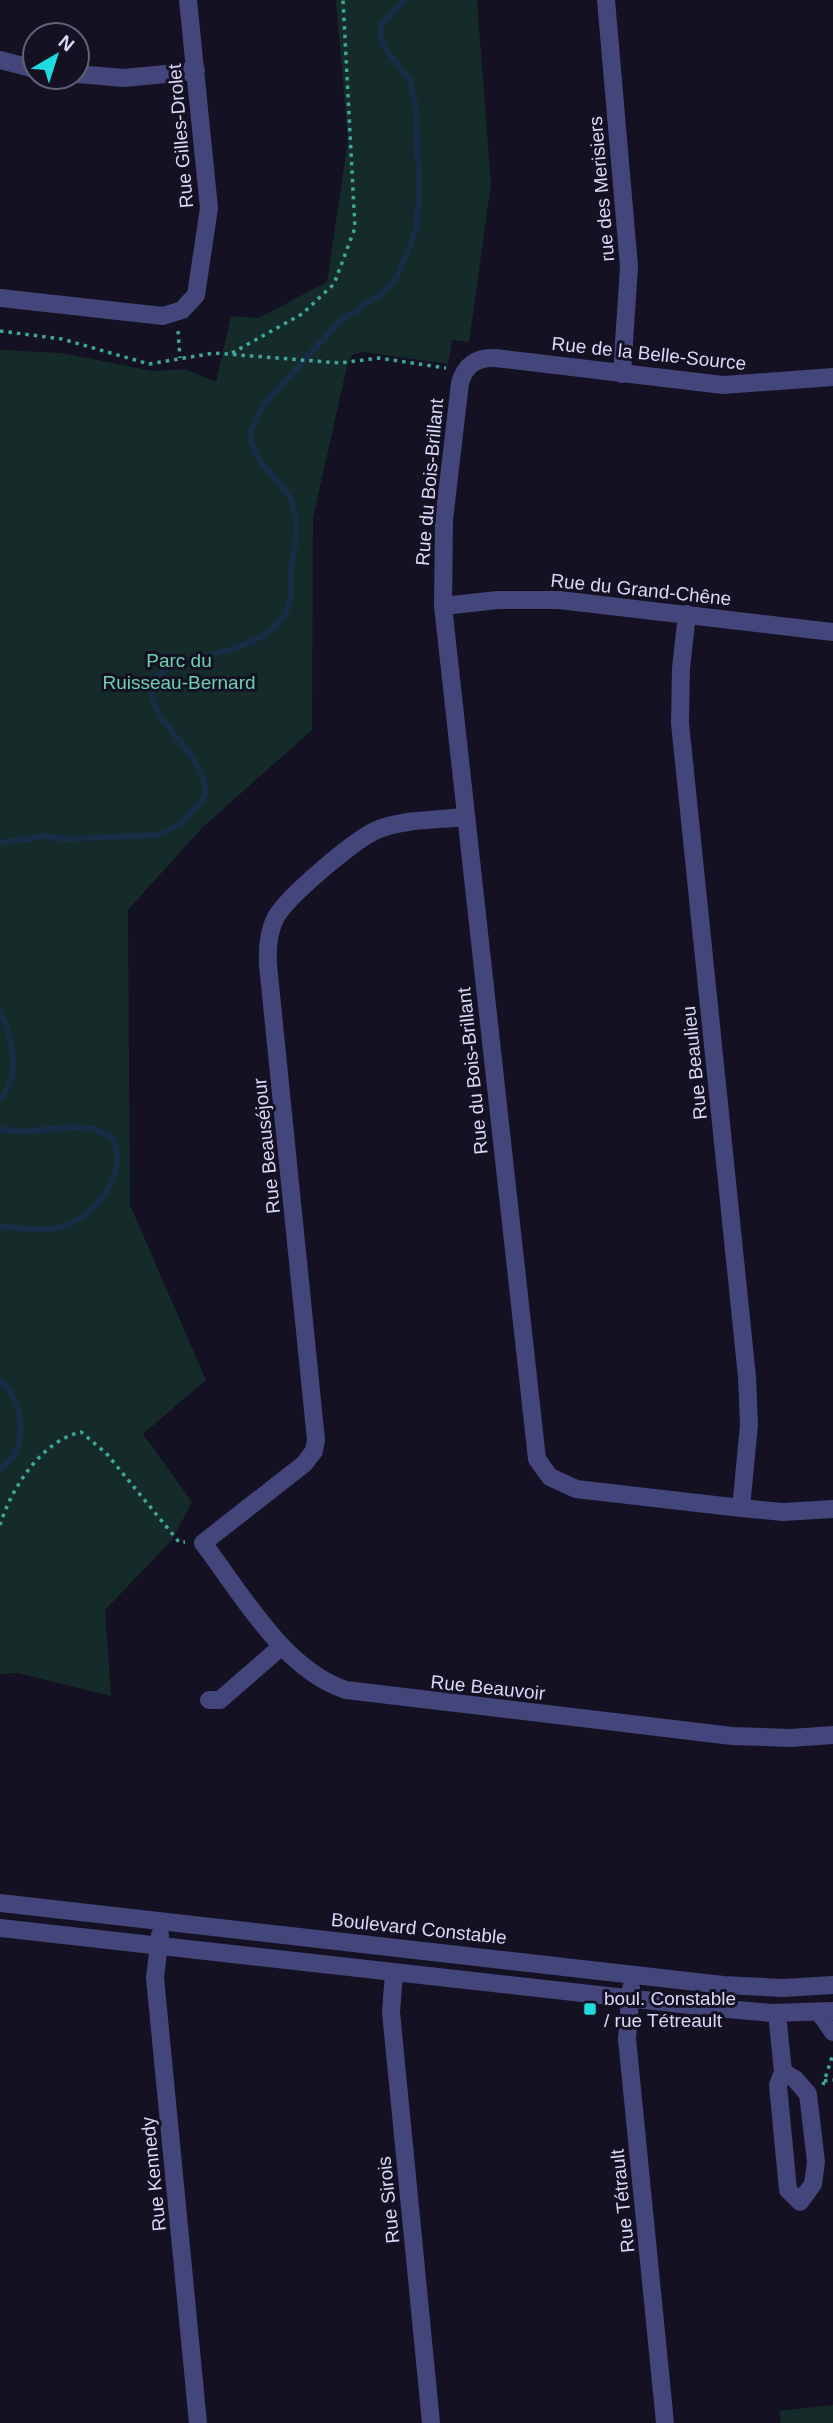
<svg xmlns="http://www.w3.org/2000/svg" width="833" height="2423" font-family="Arial,sans-serif">
	<style>
		.green { fill: #152b29 }
		.lines { fill: none; stroke-linecap: round; stroke-linejoin: round }
		.stream { stroke: #172d46; stroke-width: 6 }
		.path { stroke: #3fa698; stroke-width: 3.5; stroke-dasharray: 3.5 5; stroke-linecap: butt }
		.minor { stroke: #43457b; stroke-width: 18 }
		.poi-dot { fill: #1fdade; stroke: #131122; stroke-width: 2.5 }
		.labels { text-anchor: middle; stroke-width: 6; stroke-linejoin: round; paint-order: stroke }
		.street-label { font-size: 19px; fill: #d9d8f9; stroke: #131122 }
		.park-label { font-size: 19px; fill: #6ed0af; stroke: #131122 }
		.poi-label { font-size: 19px; fill: #d9d8f9; stroke: #131122; text-anchor: start }
	</style>
	<rect width="100%" height="100%" fill="#131122"/>
	<path class="green" d="M336 0H477L491 184 469 342 452 340 448 364 363 352 352 355 347 366 313 518 312 730 203 827 128 910 130 1205 206 1380 143 1434 192 1502 172 1540 105 1610 111 1696 18 1673 0 1674V350L62 353 153 371 185 369 216 382 231 316 259 318 327 282 348 140Z
		M833 2405V2423H781L779 2411Z"/>
	<g class="lines">
		<path class="stream" d="M0 843 45 836 63 839 158 835 182 823 205 797C209 752 150 727 152 689 155 646 269 667 289 604 292 593 290 582 291 572 293 547 302 522 290 498 276 474 250 461 250 431L266 402 342 319 381 295 397 277 417 228 419 186 416 109 410 81 383 45 380 35 382 24 404 0
			M0 1011C13 1039 21 1074 0 1100
			M0 1129C38 1139 79 1114 113 1138 131 1175 89 1226 50 1229 34 1230 16 1228 0 1226
			M0 1380C24 1403 31 1448 0 1469"/>
		<path class="path" d="M0 331 62 339 149 364 214 353 340 363 379 358 446 368
			M178 331 180 358
			M232 353 302 314 334 284 355 228 343 0
			M0 1525C11 1489 41 1441 81 1432L106 1453 179 1542H185
			M824 2081 833 2080
			M823 2085 833 2054"/>
		<path class="minor" d="M606 0 629 266 622 374
			M0 60 35 69
			M77 74 124 78 196 71
			M0 298 163 316 182 310 196 295 209 208 188 0
			M833 377 723 385 495 358C477 357 465 365 460 383L444 520 443 606 537 1459 550 1477 576 1489 741 1508 783 1512 833 1509
			M443 606 498 600H559L833 632
			M687 614 681 668 680 723 747 1377 749 1425 741 1508
			M465 817C438 820 406 819 379 829 356 838 288 896 276 917 268 932 267 948 268 965L316 1440 314 1451 304 1464 203 1543C242 1594 283 1669 346 1690L732 1736 791 1738 833 1735
			M209 1700H220L282 1646
			M0 1903 723 1985 783 1988 833 1985
			M0 1928 716 2008 772 2013 833 2011
			M160 1935 155 1978 198 2423
			M394 1973 391 2012 431 2423
			M631 1988 627 2039 665 2423
			M819 2012 833 2032
			M777 2013 783 2072 778 2085 788 2190 800 2202 813 2184 816 2162 808 2094 795 2079 783 2072"/>
	</g>
	<rect class="poi-dot" x="583" y="2002" width="14" height="14" rx="3.5"/>
	<g class="labels">
		<g class="street-label">
			<text transform="translate(180 136) rotate(-95)" y="7">Rue Gilles-Drolet</text>
			<text transform="translate(601 189) rotate(-95)" y="7">rue des Merisiers</text>
			<text transform="translate(649 353) rotate(6)" y="7">Rue de la Belle-Source</text>
			<text transform="translate(429 482) rotate(-85)" y="7">Rue du Bois-Brillant</text>
			<text transform="translate(641 589) rotate(6)" y="7">Rue du Grand-Chêne</text>
			<text transform="translate(694 1063) rotate(-96)" y="7">Rue Beaulieu</text>
			<text transform="translate(472 1071) rotate(-96)" y="7">Rue du Bois-Brillant</text>
			<text transform="translate(266 1146) rotate(-96)" y="7">Rue Beauséjour</text>
			<text transform="translate(488 1687) rotate(6)" y="7">Rue Beauvoir</text>
			<text transform="translate(419 1928) rotate(6)" y="7">Boulevard Constable</text>
			<text transform="translate(153 2174) rotate(-96)" y="7">Rue Kennedy</text>
			<text transform="translate(388 2200) rotate(-96)" y="7">Rue Sirois</text>
			<text transform="translate(622 2201) rotate(-96)" y="7">Rue Tétrault</text>
		</g>
		<g class="park-label">
			<text x="179" y="667">Parc du<tspan x="179" dy="22">Ruisseau-Bernard</tspan></text>
		</g>
		<g class="poi-label">
			<text x="604" y="2005">boul. Constable<tspan x="604" dy="22">/ rue Tétreault</tspan></text>
		</g>
	</g>
	<g transform="translate(56 56) rotate(39)"><circle r="33" fill="#131122" stroke="#626178" stroke-width="2"/>
	<path d="M0-5L12 26L0 18L-12 26Z" fill="#1fdade"/>
	<text y="-10" font-size="19" font-weight="bold" text-anchor="middle" fill="#d9d8f9">N</text>
	</g>
</svg>
